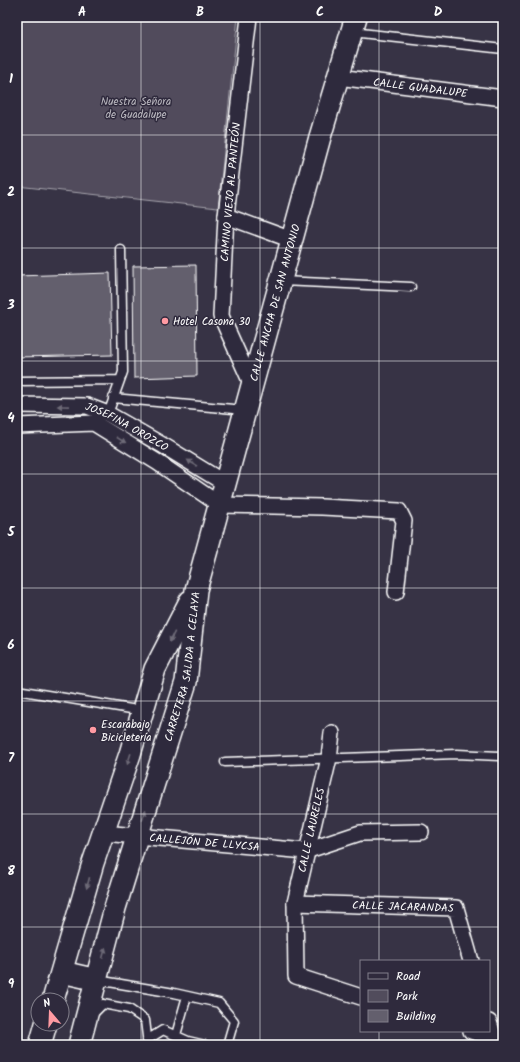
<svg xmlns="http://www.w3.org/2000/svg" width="520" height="1062" font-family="Kalam,sans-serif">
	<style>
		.green { fill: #514c5c; stroke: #a8a6ae }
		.building { fill: #635f6d; stroke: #fff }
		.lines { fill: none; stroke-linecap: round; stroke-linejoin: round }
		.service-casing { stroke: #fff; stroke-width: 11 }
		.minor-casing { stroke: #fff; stroke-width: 18 }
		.secondary-casing { stroke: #fff; stroke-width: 24 }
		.service { stroke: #2f2a3d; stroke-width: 8 }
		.minor { stroke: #2f2a3d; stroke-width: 15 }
		.secondary { stroke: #2f2a3d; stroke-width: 21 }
		.oneway { fill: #6d6a77 }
		.grid { fill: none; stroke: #fff; stroke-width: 1; stroke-opacity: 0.55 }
		.poi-dot { fill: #ff9aa2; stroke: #2f2a3d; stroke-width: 1.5 }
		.labels { text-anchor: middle; stroke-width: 3; stroke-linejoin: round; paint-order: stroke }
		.street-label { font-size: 11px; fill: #fff; stroke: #2f2a3d }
		.park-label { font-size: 11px; fill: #b9b7be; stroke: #2f2a3d }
		.poi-label { font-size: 11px; fill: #fff; stroke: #2f2a3d; text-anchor: start }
		.neatline { fill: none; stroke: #fff; stroke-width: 1.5 }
		.grid-label { font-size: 13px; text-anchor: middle; font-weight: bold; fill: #fff }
	</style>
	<rect width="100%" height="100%" fill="#373345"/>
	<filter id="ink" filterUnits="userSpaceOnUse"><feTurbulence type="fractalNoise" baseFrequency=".025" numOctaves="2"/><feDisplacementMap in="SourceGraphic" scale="8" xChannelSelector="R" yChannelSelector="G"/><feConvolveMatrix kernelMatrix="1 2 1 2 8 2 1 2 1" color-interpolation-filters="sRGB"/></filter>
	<g filter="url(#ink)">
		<path class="green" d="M17 17H238L218 208 17 186Z"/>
		<path class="building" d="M196 265 197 376 134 378 133 266Z
			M110 273 112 355 17 357V276Z"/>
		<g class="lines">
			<defs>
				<path id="service" d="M352 32 503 49
					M282 281 411 287
					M17 381 119 380
					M113 398 244 410
					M106 415 108 414 123 372 121 250
					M17 690 143 711
					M225 762 457 754 499 756
					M97 980 174 993 219 1003 234 1021 227 1045
					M93 1014 103 1004 129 1009 145 1020 148 1045
					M176 1035 187 996
					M147 1040 163 1030 188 1041 205 1045"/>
				<g id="minor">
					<path d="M249 17 226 216 221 316 252 385"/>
					<path id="s1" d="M338 77 503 98"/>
					<path d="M226 216 292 240"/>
					<path id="s2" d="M17 405 87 406 108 414 164 446 226 484"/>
					<path d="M17 426 94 423 157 462 220 505 322 507 399 511 404 521 396 592"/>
					<path d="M332 733 329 758 295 903 296 976 361 997"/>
					<path id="s3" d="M103 833 306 851 360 833 421 832"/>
					<path id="s4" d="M295 903 456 908 471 961"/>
					<path d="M489 1022 496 1045"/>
					<path d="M471 1031 494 1038"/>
				</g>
				<g id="secondary">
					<path d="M62 972 97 980"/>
					<path d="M53 1000 93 863 130 754 155 669 190 601"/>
					<path d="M40 1045 46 1024"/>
					<path id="s5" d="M79 1045 115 908 137 837 186 682 196 590 320 137 356 17"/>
				</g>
			</defs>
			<use href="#service" class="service-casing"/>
			<use href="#minor" class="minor-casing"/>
			<use href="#secondary" class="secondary-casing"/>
			<use href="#service" class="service"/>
			<use href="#minor" class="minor"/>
			<use href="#secondary" class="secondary"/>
		</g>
		<defs><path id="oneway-solid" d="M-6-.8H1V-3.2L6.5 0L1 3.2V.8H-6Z"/></defs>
		<g class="oneway">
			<use href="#oneway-solid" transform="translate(63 406) rotate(-179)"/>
			<use href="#oneway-solid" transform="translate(121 440) rotate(31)"/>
			<use href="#oneway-solid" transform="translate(192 463) rotate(-148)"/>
			<use href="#oneway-solid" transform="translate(172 637) rotate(117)"/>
			<use href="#oneway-solid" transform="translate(129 759) rotate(108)"/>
			<use href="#oneway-solid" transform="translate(144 815) rotate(-72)"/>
			<use href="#oneway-solid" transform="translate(88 883) rotate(105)"/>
			<use href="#oneway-solid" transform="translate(104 953) rotate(-75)"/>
		</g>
	</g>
	<path class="grid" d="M141 17V1045M260 17V1045M379 17V961M17 135H503M17 248H503M17 361H503M17 474H503M17 588H503M17 701H503M17 814H503M17 927H503M379 1031V1045"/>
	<g class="poi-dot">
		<circle cx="165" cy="321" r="4"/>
		<circle cx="93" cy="730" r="4"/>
	</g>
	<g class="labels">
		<g class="street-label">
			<text dy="4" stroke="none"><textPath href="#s1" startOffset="83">CALLE GUADALUPE</textPath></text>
			<text transform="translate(230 192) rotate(-85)" y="4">CAMINO VIEJO AL PANTEÓN</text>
			<text dy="4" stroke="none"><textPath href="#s5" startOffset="769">CALLE ANCHA DE SAN ANTONIO</textPath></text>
			<text dy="4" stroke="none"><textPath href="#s2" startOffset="115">JOSEFINA OROZCO</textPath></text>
			<text dy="4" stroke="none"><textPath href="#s5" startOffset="393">CARRETERA SALIDA A CELAYA</textPath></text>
			<text transform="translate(311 830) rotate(-77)" y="4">CALLE LAURELES</text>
			<text dy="4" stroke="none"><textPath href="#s3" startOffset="102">CALLEJÓN DE LLYCSA</textPath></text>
			<text dy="4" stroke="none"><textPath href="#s4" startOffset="108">CALLE JACARANDAS</textPath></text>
		</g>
		<g class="park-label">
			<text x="136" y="105">Nuestra Señora<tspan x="136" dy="13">de Guadalupe</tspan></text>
		</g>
		<g class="poi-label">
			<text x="173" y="325">Hotel Casona 30</text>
			<text x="101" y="728">Escarabajo<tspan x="101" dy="13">Bicicletería</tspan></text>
		</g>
	</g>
	<rect width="520" height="1062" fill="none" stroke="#2f2a3d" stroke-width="44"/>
	<rect x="360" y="960" width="130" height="72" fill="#2f2a3d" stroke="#827f8b"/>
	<rect x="368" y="973" width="20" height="6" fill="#2f2a3d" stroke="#827f8b"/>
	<text x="396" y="980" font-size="12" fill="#ffffff">Road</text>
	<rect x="368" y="990" width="20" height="12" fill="#514c5c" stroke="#827f8b"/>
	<text x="396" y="1000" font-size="12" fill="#ffffff">Park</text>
	<rect x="368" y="1010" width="20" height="12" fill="#635f6d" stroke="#827f8b"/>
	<text x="396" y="1020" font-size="12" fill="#ffffff">Building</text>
	<g transform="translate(50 1012) rotate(341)"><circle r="19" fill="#2f2a3d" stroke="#827f8b"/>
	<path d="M0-3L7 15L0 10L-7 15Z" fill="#ff9aa2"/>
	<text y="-6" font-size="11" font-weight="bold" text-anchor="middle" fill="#ffffff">N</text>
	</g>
	<rect x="22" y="22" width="476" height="1018" class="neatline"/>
	<g class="grid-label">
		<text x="82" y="16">A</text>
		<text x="200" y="16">B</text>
		<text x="320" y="16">C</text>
		<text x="438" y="16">D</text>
		<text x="11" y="83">1</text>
		<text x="11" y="196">2</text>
		<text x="11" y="309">3</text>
		<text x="11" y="422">4</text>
		<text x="11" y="536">5</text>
		<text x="11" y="649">6</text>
		<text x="11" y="762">7</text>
		<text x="11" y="875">8</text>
		<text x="11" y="988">9</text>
	</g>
</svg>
